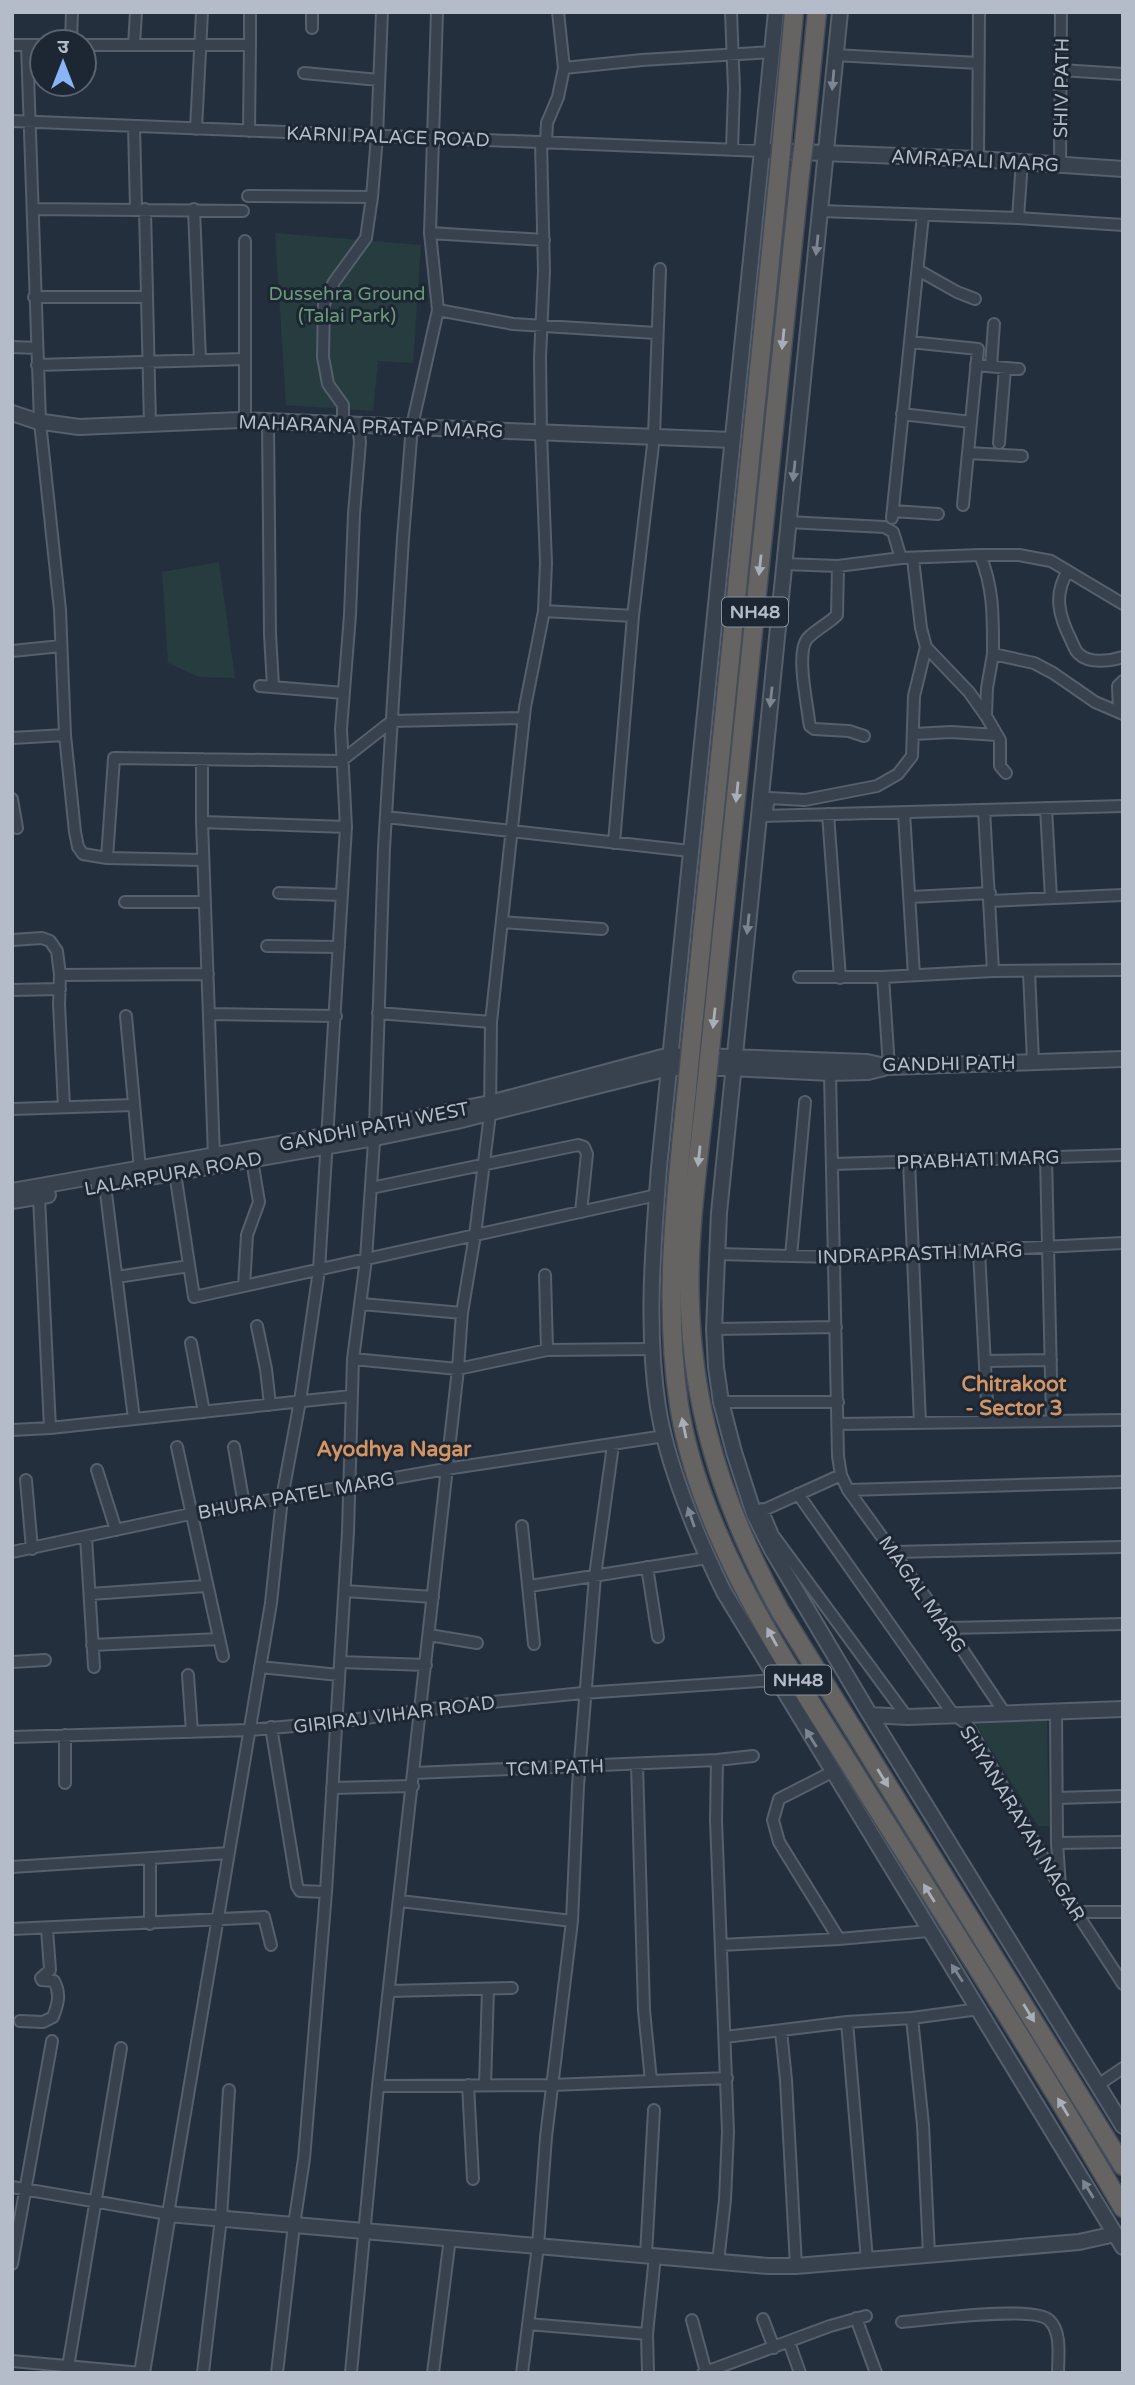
<svg xmlns="http://www.w3.org/2000/svg" width="1135" height="2385" font-family="'Varela Round','Noto Sans Devanagari',sans-serif">
	<style>
		.green { fill: #263c3f }
		.lines { fill: none; stroke-linecap: round; stroke-linejoin: round }
		.minor-casing { stroke: #565f6c; stroke-width: 14 }
		.tertiary-casing { stroke: #565f6c; stroke-width: 18 }
		.trunk-casing { stroke: #434c59; stroke-width: 21 }
		.minor { stroke: #38414e; stroke-width: 10 }
		.tertiary { stroke: #38414e; stroke-width: 14 }
		.trunk { stroke: #656462; stroke-width: 18 }
		.trunk-bridge-casing { stroke: #434c59; stroke-width: 21; stroke-linecap: butt }
		.trunk-bridge { stroke: #656462; stroke-width: 18 }
		.oneway { fill: #7c8592 }
		.oneway2 { fill: #a8afba }
		.labels { text-anchor: middle; stroke-width: 6; stroke-linejoin: round; paint-order: stroke }
		.shield { fill: #1d2633; stroke: #878f9c; stroke-width: 2 }
		.shield-label { font-size: 18px; font-weight: bold; fill: #b4bcc9 }
		.street-label { font-size: 19px; fill: #b4bcc9; stroke: #1d2633 }
		.park-label { font-size: 19px; fill: #6b9a76; stroke: #1d2633 }
		.neighbourhood-label { font-size: 21px; font-weight: bold; fill: #d59563; stroke: #1d2633 }
	</style>
	<rect width="100%" height="100%" fill="#242f3e"/>
	<path class="green" d="M275 233 421 245 413 363 378 361 373 411 286 405Z
		M219 562 235 678 199 677 168 663 162 572Z
		M1033 1716 1047 1721 1049 1826H1038L975 1723Z"/>
	<g class="lines">
		<defs>
			<path id="minor" d="M558 12 564 68
				M731 12 734 89 732 150
				M312 28V12
				M71 42 72 12
				M12 45H42
				M84 45H250V12
				M134 45 136 12
				M835 55 978 63
				M1061 70 1123 74
				M304 73 379 80
				M12 121 763 151
				M134 126 136 209
				M196 129 202 12
				M249 131 250 45
				M546 142 547 123 558 97 564 68 642 60 773 52
				M978 159 979 12
				M1060 164 1061 12
				M248 196 372 197
				M33 209 243 211
				M145 209 150 425
				M194 209 200 360
				M820 211 1018 218 1123 225
				M1018 218 1022 161
				M430 233 544 240
				M245 241V420
				M918 270 957 292 975 299
				M34 297H147
				M438 310 513 324 656 333
				M910 342 978 349 963 505
				M12 347 37 348
				M37 365 245 359
				M976 365 1019 369
				M991 366 994 324
				M902 414 971 422
				M268 421 270 634 273 686
				M343 424V405L328 384 323 357 324 304 334 282 366 238 372 197 377 136 382 12
				M999 443 1005 368
				M968 453 1022 456
				M893 511 938 514
				M892 518 923 215
				M788 522 884 527 893 532 901 558
				M980 555H1019L1051 561 1123 604
				M783 564 838 566 901 558 980 555C994 588 993 619 993 654L1034 663 1053 673 1095 702 1123 714
				M838 566 837 615C828 624 815 630 807 639 796 653 807 702 809 721L810 726 814 729 849 731 864 736
				M1068 571C1053 595 1059 616 1071 640 1073 644 1075 651 1079 654 1089 664 1111 661 1123 657
				M544 611 633 616 614 843
				M633 616 654 436 660 269
				M926 647 969 692 986 716 1000 740V766L1006 773
				M12 651 61 646
				M260 686 344 693
				M1119 712 1118 686 1123 681
				M986 716 987 688 993 654
				M914 734 951 732 997 735
				M65 735 75 832 78 847 83 854 107 858 203 860
				M12 738 65 735 60 610 40 422 27 45
				M202 759V822L214 1156
				M12 799 17 828
				M1046 808 1051 898
				M984 810 993 971
				M904 813 914 975
				M828 814 840 978
				M762 816 1123 806
				M766 816 769 798 805 800 877 786 898 774 912 756 914 696 926 647 921 628 913 559
				M386 817 690 851
				M202 822 346 827
				M107 858 114 758 341 761 392 721 524 718
				M279 893 342 895
				M911 897 990 893
				M990 901 1123 895
				M125 902H205
				M502 922 602 929
				M12 940 42 938 50 941 57 951 60 975 59 1004 64 1107
				M267 946 339 947
				M1029 972 1033 1061
				M60 975 208 974
				M799 977H883L993 971 1123 970
				M883 977 889 1067
				M12 990 60 989
				M378 1013 491 1022
				M209 1014 336 1016
				M126 1016 140 1169
				M830 1073 838 1456 841 1475 848 1490 948 1628 1004 1712
				M12 1109 134 1105
				M1046 1157 1052 1421
				M909 1161 920 1423
				M833 1164 1123 1155
				M175 1173 194 1297 657 1195
				M105 1185 134 1419
				M371 1188 578 1145 584 1147 587 1154 581 1212
				M39 1197 50 1428
				M979 1251 988 1422
				M718 1254 835 1257 1123 1243
				M791 1256 805 1102
				M545 1275 547 1350
				M117 1277 189 1266
				M244 1286 247 1235 259 1202 252 1160
				M362 1304 462 1313
				M257 1326 266 1369 270 1405
				M714 1329 836 1327
				M191 1343 204 1412
				M353 1359 458 1369 547 1350 652 1349
				M985 1361 1051 1360
				M721 1402H838
				M838 1424 1123 1420
				M12 1430 50 1428 351 1396
				M177 1447 223 1656
				M234 1447 244 1505
				M97 1470 116 1530
				M26 1480 32 1549
				M848 1490 1123 1482
				M798 1494 953 1714 967 1724 1061 1889 1123 1984
				M762 1509 773 1535 907 1717
				M757 1513 841 1475
				M522 1526 534 1644
				M86 1537 94 1667
				M12 1552 190 1514 446 1469 665 1436
				M893 1552 1123 1547
				M647 1567 658 1637
				M530 1586 707 1558
				M345 1591 433 1597
				M90 1594 206 1586
				M948 1628 1123 1624
				M429 1635 477 1643
				M92 1645 219 1639
				M12 1662 45 1660
				M340 1662 426 1665
				M260 1667 339 1675
				M188 1675 192 1732
				M1056 1711 1057 1843 1060 1886
				M271 1727 297 1886 300 1891 326 1892
				M12 1737 250 1730 336 1722 462 1705 583 1693 775 1680
				M717 1760 753 1756
				M832 1772 779 1799 773 1820 779 1842 839 1939
				M414 1773 717 1760 716 1820 728 2132 725 2200 718 2262
				M65 1783V1735
				M332 1788 413 1786
				M1057 1798 1123 1796
				M1057 1843 1123 1842
				M12 1867 229 1853
				M400 1901 572 1921
				M1077 1912H1123
				M150 1924V1858
				M12 1929 264 1917 271 1945
				M721 1945 839 1939 928 1931
				M389 1991 512 1988
				M912 2018 923 2125 929 2254
				M20 2021 43 2022 53 2017C58 2004 61 1994 54 1981L42 1980 41 1978 50 1970 47 1929
				M847 2022 867 2260
				M781 2031 786 2080 796 2266
				M725 2037 847 2022 912 2018 979 2009
				M651 2081 727 2078
				M468 2085 473 2179
				M485 2085 488 1989
				M1098 2085 1123 2068
				M378 2086 552 2085 651 2081 644 2010 637 1764
				M12 2187 168 2214 271 1603 282 1498 300 1401 319 1270 346 827 341 729 350 615 354 514 360 442 358 425
				M646 2255 654 2110
				M12 2264 52 2041
				M856 2318 876 2373
				M763 2319 774 2348
				M692 2320 706 2372
				M902 2322C928 2320 1032 2305 1049 2320 1062 2332 1058 2356 1058 2373
				M528 2324 647 2334
				M789 2342 800 2373
				M12 2361 141 2373
				M67 2373 121 2048
				M203 2373 221 2218 229 2090
				M277 2373 294 2225 304 2159 326 1892 348 1532 353 1359 366 1259 375 1127 384 848 403 538 412 426 438 310 430 233 437 12
				M351 2373 378 2086 458 1369 462 1313 475 1235 490 1114 491 1022 525 707 544 611 546 563 541 433 540 357 544 271 541 142
				M433 2373 450 2238
				M522 2373 538 2246 546 2137 572 1921 578 1786 595 1576 613 1445
				M648 2373 647 2334 655 2256
				M703 2373 830 2326 866 2316"/>
			<path id="tertiary" d="M776 12 659 1168C653 1247 646 1329 658 1407 667 1465 698 1539 724 1592L1123 2247
				M840 12 719 1213 714 1329 716 1367 721 1402 734 1452 754 1514 772 1550 870 1715 1123 2126
				M771 151 978 159 1123 169
				M12 413 36 421 79 427 240 420 732 440
				M99 1186 375 1138 457 1121 669 1068H732L830 1073 868 1072 884 1068
				M12 1191 375 1127 490 1103 670 1055 867 1062 889 1067 1123 1059
				M12 1201 48 1195
				M870 1715 907 1717 1123 1709
				M142 2373 168 2214 768 2266H796L1079 2242 1115 2234"/>
			<path id="trunk" d="M782 140 794 12
				M804 142 817 12
				M691 1046 779 172
				M710 1050 800 174
				M687 1088C676 1194 663 1299 679 1405 700 1540 788 1665 858 1778 947 1921 1039 2062 1123 2208
				M706 1088C701 1137 694 1187 691 1237 682 1376 713 1489 780 1611L1123 2166"/>
		</defs>
		<use href="#minor" class="minor-casing"/>
		<use href="#tertiary" class="tertiary-casing"/>
		<use href="#trunk" class="trunk-casing"/>
		<use href="#minor" class="minor"/>
		<use href="#tertiary" class="tertiary"/>
		<use href="#trunk" class="trunk"/>
		<defs>
			<path id="trunk-bridge" d="M779 172 782 140
				M800 174 804 142
				M687 1088 691 1046
				M706 1088 710 1050"/>
		</defs>
		<use href="#trunk-bridge" class="trunk-bridge-casing"/>
		<use href="#trunk-bridge" class="trunk-bridge"/>
	</g>
	<defs><path id="oneway-solid" d="M-6-.8H1V-3.2L6.5 0L1 3.2V.8H-6Z" transform="scale(1.75)"/></defs>
	<g class="oneway">
		<use href="#oneway-solid" transform="translate(833 80) rotate(95)"/>
		<use href="#oneway-solid" transform="translate(817 245) rotate(96)"/>
		<use href="#oneway-solid" transform="translate(794 471) rotate(96)"/>
		<use href="#oneway-solid" transform="translate(771 697) rotate(96)"/>
		<use href="#oneway-solid" transform="translate(748 924) rotate(96)"/>
		<use href="#oneway-solid" transform="translate(691 1517) rotate(-109)"/>
		<use href="#oneway-solid" transform="translate(811 1738) rotate(-122)"/>
		<use href="#oneway-solid" transform="translate(957 1973) rotate(-123)"/>
		<use href="#oneway-solid" transform="translate(1088 2189) rotate(-121)"/>
	</g>
	<g class="oneway2">
		<use href="#oneway-solid" transform="translate(783 339) rotate(96)"/>
		<use href="#oneway-solid" transform="translate(760 565) rotate(96)"/>
		<use href="#oneway-solid" transform="translate(737 792) rotate(96)"/>
		<use href="#oneway-solid" transform="translate(714 1018) rotate(96)"/>
		<use href="#oneway-solid" transform="translate(699 1156) rotate(96)"/>
		<use href="#oneway-solid" transform="translate(684 1428) rotate(-102)"/>
		<use href="#oneway-solid" transform="translate(772 1637) rotate(-119)"/>
		<use href="#oneway-solid" transform="translate(883 1778) rotate(58)"/>
		<use href="#oneway-solid" transform="translate(929 1893) rotate(-122)"/>
		<use href="#oneway-solid" transform="translate(1029 2013) rotate(58)"/>
		<use href="#oneway-solid" transform="translate(1063 2107) rotate(-121)"/>
	</g>
	<g class="labels">
		<g class="shield">
			<rect x="722" y="597.5" width="66" height="29" rx="5"/>
			<rect x="765" y="1665.5" width="66" height="29" rx="5"/>
		</g>
		<g class="shield-label">
			<text x="755" y="618">NH48</text>
			<text x="798" y="1686">NH48</text>
		</g>
		<g class="street-label">
			<text transform="translate(1061 88) rotate(-89)" y="7">SHIV PATH</text>
			<text transform="translate(388 136) rotate(2)" y="7">KARNI PALACE ROAD</text>
			<text transform="translate(975 160) rotate(3)" y="7">AMRAPALI MARG</text>
			<text transform="translate(371 426) rotate(2)" y="7">MAHARANA PRATAP MARG</text>
			<text transform="translate(949 1063) rotate(-1)" y="7">GANDHI PATH</text>
			<text transform="translate(374 1126) rotate(-11)" y="7">GANDHI PATH WEST</text>
			<text transform="translate(978 1159) rotate(-2)" y="7">PRABHATI MARG</text>
			<text transform="translate(173 1173) rotate(-10)" y="7">LALARPURA ROAD</text>
			<text transform="translate(920 1253) rotate(-2)" y="7">INDRAPRASTH MARG</text>
			<text transform="translate(296 1495) rotate(-10)" y="7">BHURA PATEL MARG</text>
			<text transform="translate(923 1594) rotate(55)" y="7">MAGAL MARG</text>
			<text transform="translate(394 1714) rotate(-7)" y="7">GIRIRAJ VIHAR ROAD</text>
			<text transform="translate(555 1767) rotate(-2)" y="7">TCM PATH</text>
			<text transform="translate(1023 1823) rotate(59)" y="7">SHYANARAYAN NAGAR</text>
		</g>
		<g class="park-label">
			<text x="347" y="300">Dussehra Ground<tspan x="347" dy="22">(Talai Park)</tspan></text>
		</g>
		<g class="neighbourhood-label">
			<text x="1014" y="1391">Chitrakoot<tspan x="1014" dy="24">- Sector 3</tspan></text>
			<text x="394" y="1456">Ayodhya Nagar</text>
		</g>
	</g>
	<rect width="1135" height="2385" fill="none" stroke="#b4bcc9" stroke-width="28"/>
	<g transform="translate(63 63)"><circle r="33" fill="#1d2633" stroke="#59626f" stroke-width="2"/>
	<path d="M0-5L12 26L0 18L-12 26Z" fill="#8ab4f8"/>
	<text y="-10" font-size="19" font-weight="bold" text-anchor="middle" fill="#b4bcc9">उ</text>
	</g>
</svg>
